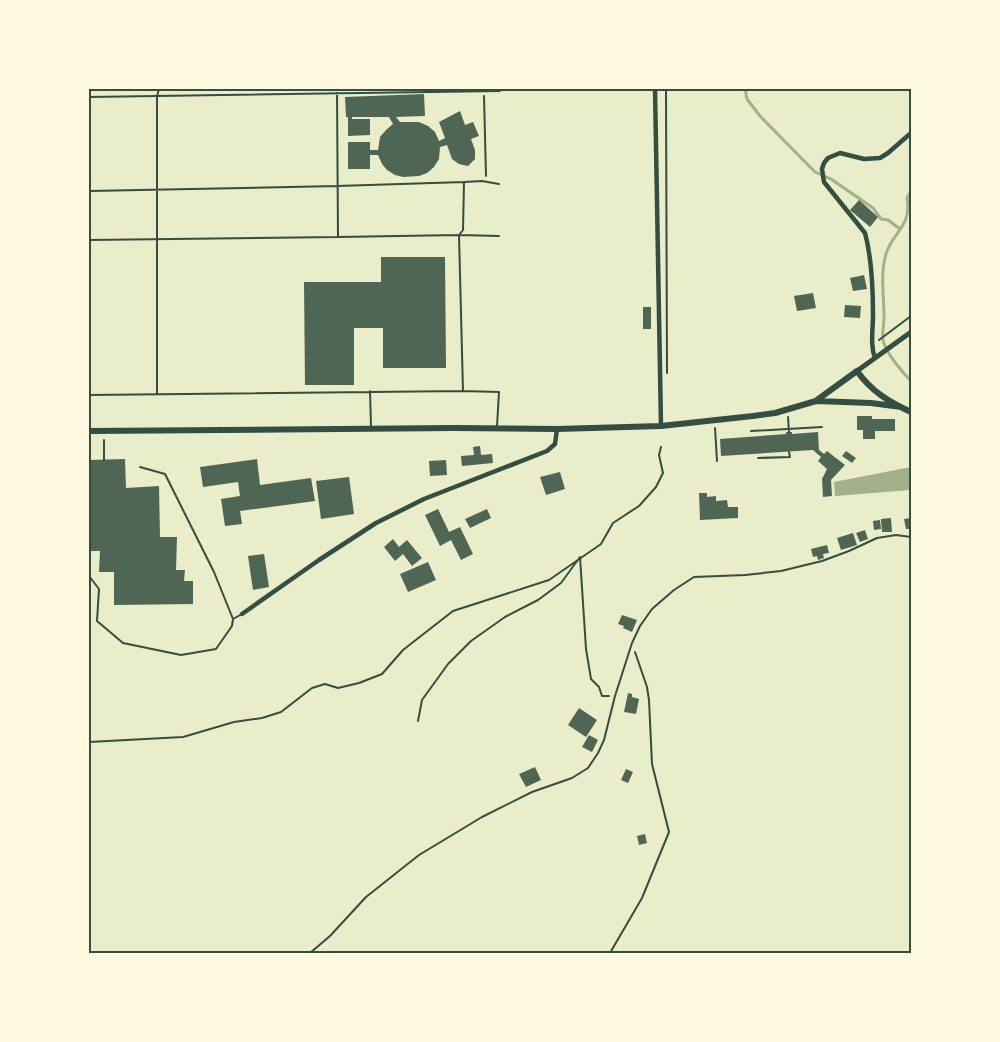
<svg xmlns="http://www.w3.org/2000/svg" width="1000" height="1042" font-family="Ubuntu,sans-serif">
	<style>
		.water { fill: #a3b18a }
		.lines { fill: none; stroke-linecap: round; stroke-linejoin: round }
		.stream { stroke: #a3b18a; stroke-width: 3 }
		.building { fill: #4f6655 }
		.path { stroke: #344e41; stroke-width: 2 }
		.service { stroke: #344e41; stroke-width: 2 }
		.minor { stroke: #344e41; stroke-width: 4.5 }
		.tertiary { stroke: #344e41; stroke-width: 5 }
		.secondary { stroke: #344e41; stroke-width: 6 }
		.neatline { fill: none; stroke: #344e41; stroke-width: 2 }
	</style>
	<rect width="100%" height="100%" fill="#e9edc9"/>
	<path class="water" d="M911 467V490L835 496 834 482Z"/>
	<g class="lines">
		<path class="stream" d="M745 89 747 99 760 116 815 172 831 179 873 208 881 219 888 220 900 229
			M911 191 907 198C912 227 893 231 886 254 880 274 884 297 884 316 884 324 882 333 883 340 886 353 902 372 911 381"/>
	</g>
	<path class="building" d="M424 94 425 116 396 117 400 122H419L428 126 435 132 439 141 445 138 439 122 460 111 465 125 473 122 479 136 471 139 475 150V159L468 166 459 164 452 159 447 145 440 147 439 159 434 167 427 173 419 176 403 177 395 175 387 170 382 164 378 155H370V169H348V142H370V150H378L380 137 386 130 393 124 389 117H352V119H370V135L348 136V117H346L345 97Z
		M859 200 878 217 870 227 850 210Z
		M381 257H445L446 368H383V328H354V385H305L304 282H381Z
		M864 275 867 289 853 291 850 278Z
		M813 293 816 308 797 311 794 296Z
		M845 305 861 306 860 318 844 317Z
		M643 307H651V329H643Z
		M857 416H872V419H895V431H875V439H863V430H857Z
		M786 432H792V434L818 432 819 450 824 454 827 451 845 465 831 480 832 496 823 497 822 479 827 469 818 461 821 457 813 450 721 456 720 439 786 434Z
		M480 446 481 455 492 454 493 463 462 466 461 456 474 455 473 447Z
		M846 451 856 458 852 463 842 456Z
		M125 459 126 488 159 486 160 537H177L176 570H185L184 581H193V604L114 605V572H99L100 551H89V460Z
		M257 459 260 485 311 478 315 501 240 511 242 524 225 526 221 499 240 496 238 482 203 487 200 467Z
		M446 460 447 475 430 476 429 461Z
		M560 472 565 489 546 495 540 477Z
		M349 477 354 514 321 519 316 481Z
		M699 493H707V497L716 496V501L727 500 728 507H738V518L700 520Z
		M438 509 449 532 460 527 473 554 461 560 451 540 440 546 425 515Z
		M487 509 491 518 470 528 465 519Z
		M891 518 892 532H882L881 519Z
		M911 518V529H906L904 519Z
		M880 520 881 529 874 530 873 521Z
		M865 530 868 539 860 542 856 533Z
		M853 533 857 545 841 550 837 538Z
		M393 539 399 547 407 540 422 558 412 566 403 554 395 561 384 547Z
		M827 545 829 553 823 554 824 558 818 560 817 556 813 557 811 549Z
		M264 554 269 587 253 590 248 556Z
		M428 562 436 580 408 592 400 574Z
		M622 615 637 620 632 632 623 628 624 626 618 624Z
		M628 693 632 694V697L639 699 636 714 624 712Z
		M579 708 597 720 586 737 568 725Z
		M589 735 598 740 592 752 582 747Z
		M535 767 541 780 526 787 519 774Z
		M626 769 633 772 628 783 621 780Z
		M645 834 647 843 639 845 637 836Z"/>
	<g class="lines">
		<path class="path" d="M666 89 667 373
			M484 96 486 176
			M879 340 911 316
			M788 417 789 432
			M715 428 717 461
			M751 431 822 427
			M758 458 790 457 789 452
			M104 460V440
			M418 721 422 700 448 664 471 641 505 617 538 600 561 583 580 557 586 649 591 679 599 687 602 696H609
			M89 742 183 737 234 722 262 718 281 712 312 688 325 684 338 688 359 683 382 674 403 650 453 611 549 580 601 544 613 523 639 506 656 487 663 473 659 455 661 447
			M610 953 642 898 669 832 652 764 649 700 647 687 635 652"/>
		<path class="service" d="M337 93 338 237 459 235 463 391 499 392 497 426
			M89 97 500 91
			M464 182 482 181 499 184
			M89 191 337 186 464 182 463 230 459 235
			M459 235 499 236
			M89 240 338 237
			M370 391 371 426
			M157 393V96L159 89
			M89 395 463 391
			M89 576 99 589 97 621 123 643 181 655 216 649 232 626 233 619 214 572 165 474 140 467
			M233 619 242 614
			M310 953 330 936 366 897 419 855 482 817 532 792 572 778 588 768 598 753 604 740 615 696 632 643 640 626 652 609 674 590 694 577 745 575 781 571 822 561 849 551 877 538 896 535 911 537"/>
		<path class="minor" d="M655 89 661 426
			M875 358C870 345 873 330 873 315 873 288 872 259 865 233L824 182 822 169 824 163 828 158 840 153 864 159 880 158 888 153 911 133
			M242 614 319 560 376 523 424 499 547 451 555 444 557 429"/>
		<path class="tertiary" d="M857 371 911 332"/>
		<path class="secondary" d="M817 400 857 371C871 391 889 402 911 412
			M89 431 454 428 557 429 661 426 753 416 775 413 816 401 871 403 901 407"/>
	</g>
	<rect width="1000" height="1042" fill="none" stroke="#fefae0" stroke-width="180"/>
	<rect x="90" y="90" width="820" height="862" class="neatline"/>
</svg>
